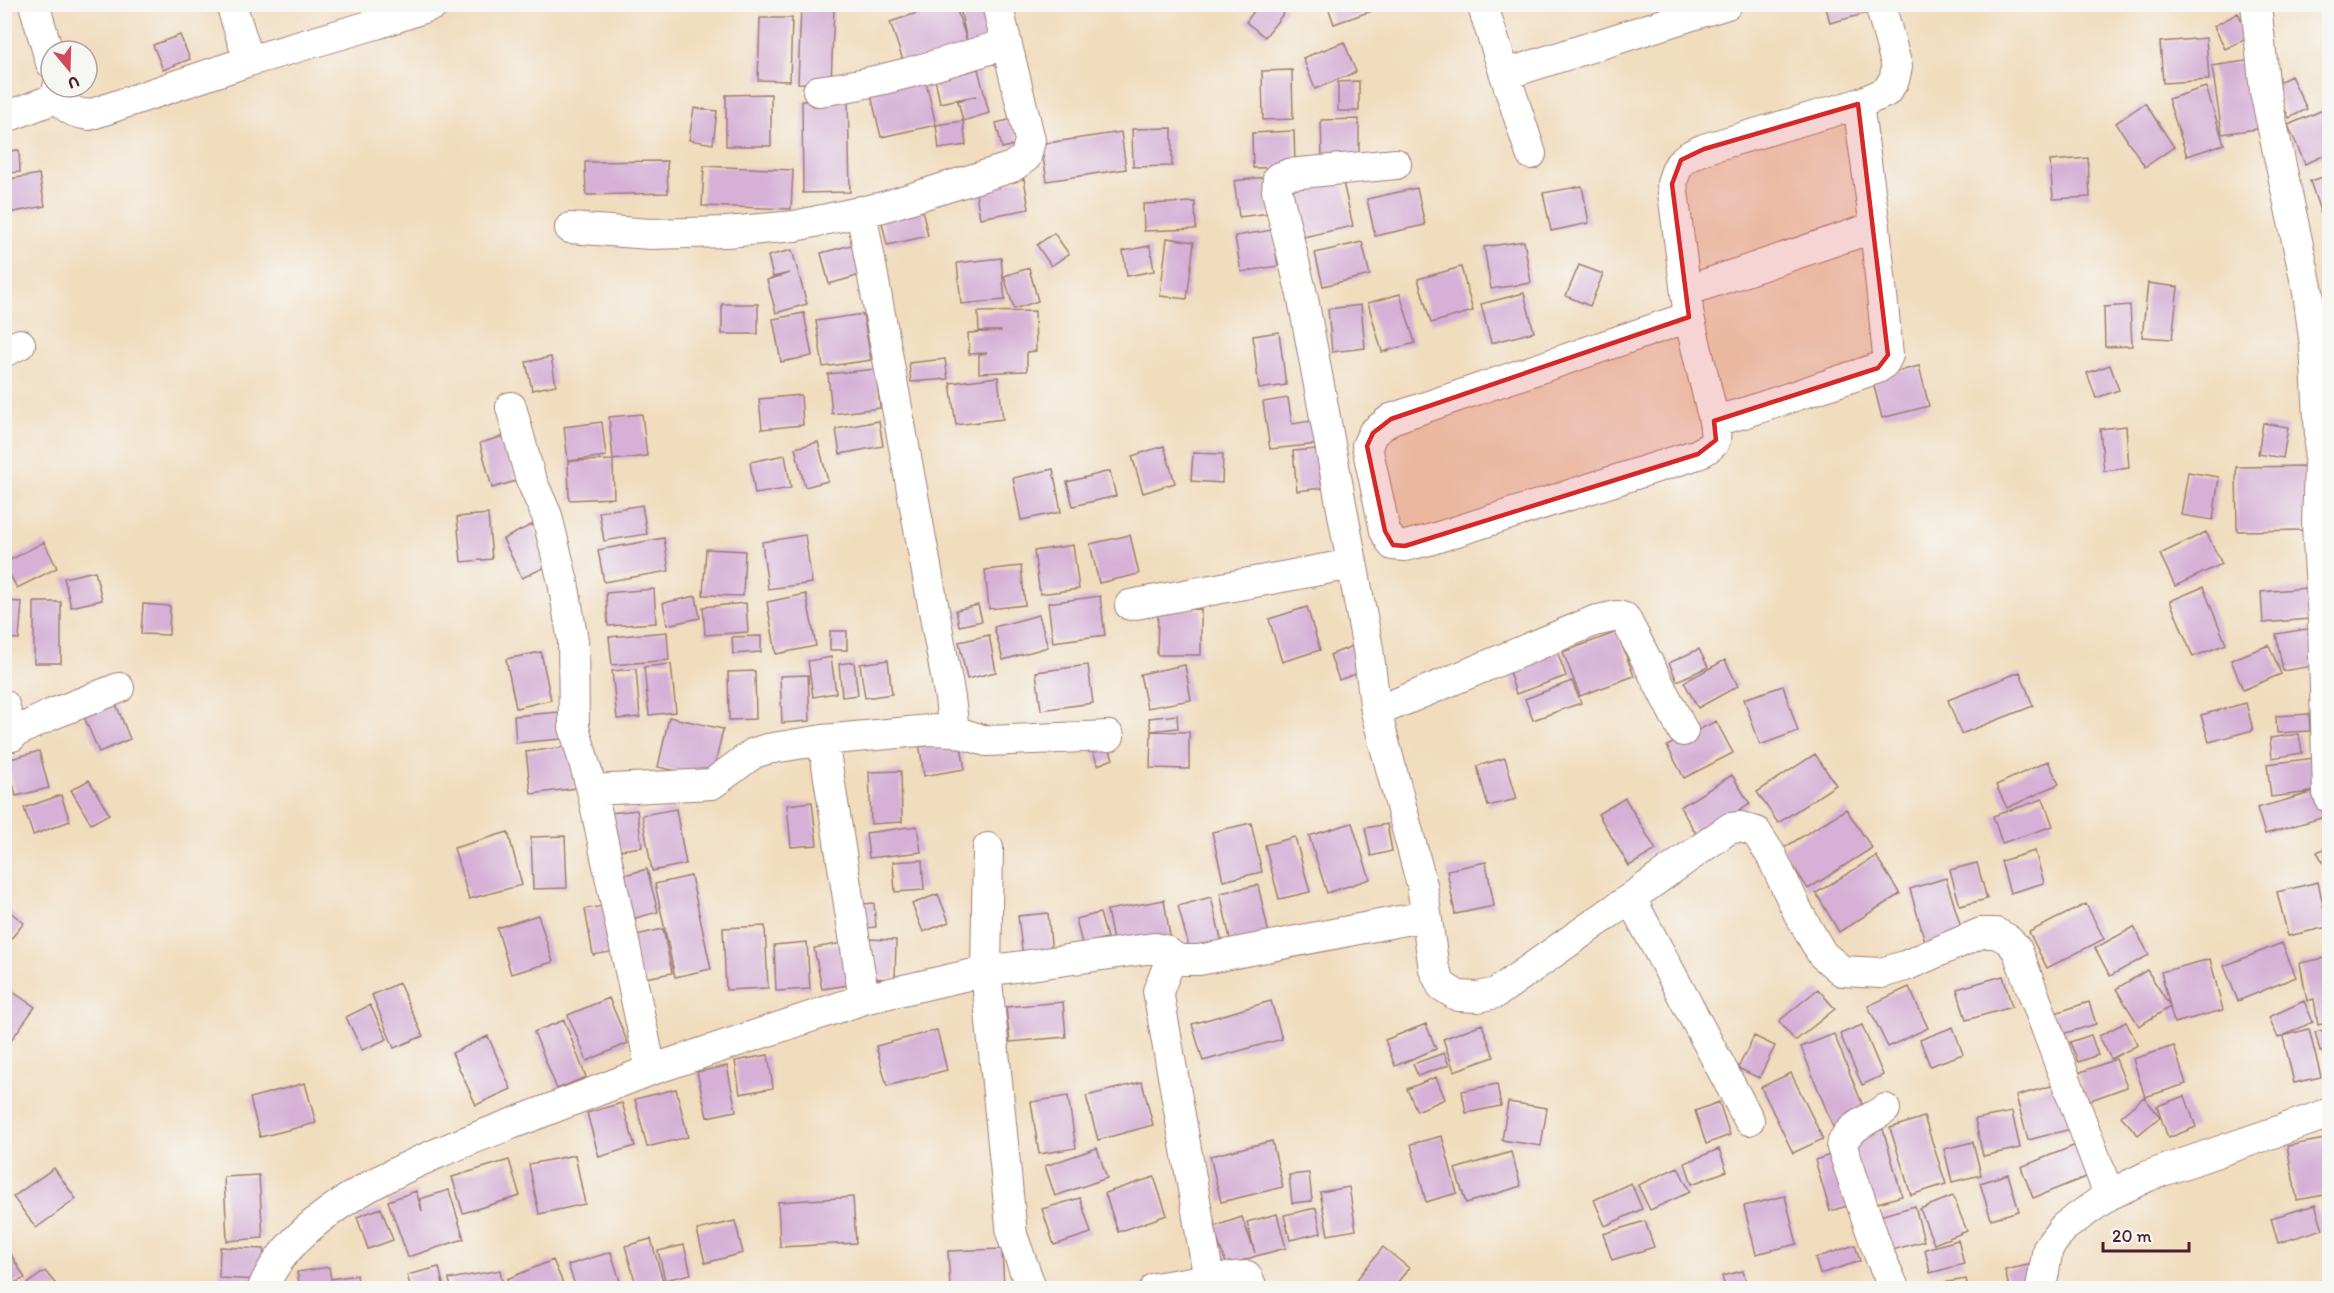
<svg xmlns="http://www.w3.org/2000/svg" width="2334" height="1293" font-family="Itim,sans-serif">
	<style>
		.building { fill: #d6b0d7 }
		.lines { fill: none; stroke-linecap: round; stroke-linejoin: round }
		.minor-casing { stroke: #9e7e74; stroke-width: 32 }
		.minor { stroke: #fff; stroke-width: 30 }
		.marked { fill: #d62828; fill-opacity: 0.2; stroke: #d62828; stroke-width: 4.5; stroke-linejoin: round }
	</style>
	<rect width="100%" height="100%" fill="#f6f6f2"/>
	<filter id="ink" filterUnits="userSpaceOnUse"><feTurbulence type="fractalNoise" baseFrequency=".0167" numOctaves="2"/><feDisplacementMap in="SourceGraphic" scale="12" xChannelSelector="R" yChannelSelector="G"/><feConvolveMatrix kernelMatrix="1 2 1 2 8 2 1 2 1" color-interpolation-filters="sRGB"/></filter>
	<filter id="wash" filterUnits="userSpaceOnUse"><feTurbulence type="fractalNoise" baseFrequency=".008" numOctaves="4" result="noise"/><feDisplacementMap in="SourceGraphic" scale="24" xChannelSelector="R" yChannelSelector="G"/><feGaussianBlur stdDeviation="1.35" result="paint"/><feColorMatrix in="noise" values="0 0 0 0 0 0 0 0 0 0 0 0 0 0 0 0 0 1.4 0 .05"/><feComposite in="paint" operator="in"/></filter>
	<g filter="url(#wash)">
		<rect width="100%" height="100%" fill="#f1dcbd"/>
		<g id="blocks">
			<path class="building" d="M917 4H955L967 41 959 4H983L991 39 905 66 890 22 920 12Z
				M1259 4H1282L1287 9 1265 37 1246 22Z
				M1327 4H1379L1380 8 1334 24Z
				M1825 4H1869L1871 12 1830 23Z
				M801 6 834 7 831 84 798 83Z
				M2238 13 2250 37 2225 49 2214 26Z
				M760 18H792L790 81 758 80Z
				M180 35 190 59 163 70 153 45Z
				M2206 38 2209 80 2163 83 2160 42Z
				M1344 42 1356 72 1315 89 1303 58Z
				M2252 60 2263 128 2222 134 2212 66Z
				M978 69 989 113 963 121 966 145 939 149 936 125 963 121 958 101 976 96 940 103 935 79Z
				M1292 70 1293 119 1263 120 1262 71Z
				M2291 76 2307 109 2289 118 2273 85Z
				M925 78 936 125 881 137 870 91Z
				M1359 81V111H1338V82Z
				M2206 87 2224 144 2187 156 2168 99Z
				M771 94V146H726V95Z
				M848 100 850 192 803 193 802 101Z
				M2145 103 2174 147 2145 167 2116 123Z
				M2330 107V153L2305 164 2288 125Z
				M694 108 717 111 713 144 689 140Z
				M1013 119 1019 144 1002 148 996 123Z
				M1359 119V157L1322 158 1321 120Z
				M1172 128V166L1133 167 1132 129Z
				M1294 131 1295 167 1253 168 1252 133Z
				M1121 132 1126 169 1047 181 1041 144Z
				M19 150 20 172 4 173V151Z
				M2088 158 2090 197 2053 199 2050 161Z
				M667 161 668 193 586 195 585 162Z
				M704 166 793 170 791 209 702 206Z
				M39 174 45 206 4 214V180Z
				M2330 175V215L2322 217 2310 181Z
				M1265 177 1270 213 1239 217 1234 181Z
				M1342 178 1353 226 1303 237 1292 190Z
				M1024 179 1029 209 980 218 975 187Z
				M1582 186 1589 223 1551 231 1543 193Z
				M1417 188 1425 225 1375 236 1367 199Z
				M1195 202 1196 229 1144 231 1143 204Z
				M922 209 928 236 887 245 881 218Z
				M1272 230 1278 266 1241 272 1235 236Z
				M1054 233 1069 254 1051 266 1037 245Z
				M1167 238 1194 242 1187 299 1160 296Z
				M1524 241 1531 283 1491 289 1484 247Z
				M1362 242 1370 275 1323 286 1315 253Z
				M855 244 864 274 829 284 821 253Z
				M1150 246 1154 271 1127 276 1123 251Z
				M792 250 807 304 776 313 767 280 790 273 773 277 768 256Z
				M1001 258 1005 300 961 304 957 263Z
				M1579 265 1603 274 1590 306 1566 296Z
				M1461 267 1473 311 1431 323 1418 279Z
				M1029 268 1038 301 1014 309 1004 276Z
				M2148 283 2178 287 2172 339 2142 337Z
				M1524 293 1534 332 1491 343 1481 304Z
				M1400 294 1415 343 1382 352 1368 303Z
				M722 304H758V334H722Z
				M1361 305 1365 348 1332 352 1328 309Z
				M2130 305 2132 346 2105 347 2104 307Z
				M1035 311 1036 351 1027 352V371L979 373V355L987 353 969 354 968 333 1002 331H979L978 312Z
				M804 313 812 356 781 362 773 319Z
				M863 314 871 360 823 367 816 321Z
				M1279 332 1286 385 1259 389 1253 336Z
				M551 357 556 385 532 390 526 362Z
				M945 359 948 379 911 382 909 363Z
				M2110 365 2119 390 2096 398 2087 373Z
				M1919 366 1929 406 1882 418 1872 378Z
				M876 369 880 408 832 414 828 374Z
				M998 377 1003 419 956 425 950 383Z
				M801 395 803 425 762 429 759 399Z
				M1288 398 1292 424 1317 420 1320 444 1270 449 1263 402Z
				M642 414 647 456 613 460 614 498 569 500 568 461 613 460 609 417Z
				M879 421 883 446 840 454 836 429Z
				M602 422 606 456 568 461 564 427Z
				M2263 423 2288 427 2283 458 2258 454Z
				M2126 426 2129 468 2104 471 2100 429Z
				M504 436 516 481 492 488 480 443Z
				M818 442 828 481 805 487 795 448Z
				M1164 446 1175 483 1143 493 1132 456Z
				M1317 449 1322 488 1297 491 1293 451Z
				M1193 453 1223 454 1222 483 1191 481Z
				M785 455 791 488 755 494 750 462Z
				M2305 466V530L2237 531 2236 467Z
				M1053 469 1061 512 1021 520 1013 478Z
				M1110 471 1116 496 1073 506 1067 482Z
				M2188 472 2219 477 2213 520 2181 515Z
				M642 505 647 534 604 541 599 512Z
				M488 514 492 559 461 562 457 517Z
				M533 524 552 564 522 578 503 539Z
				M2206 532 2222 564 2175 586 2160 554Z
				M805 535 812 583 768 589 762 542Z
				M1130 535 1139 574 1099 583 1090 544Z
				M664 538 669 571 604 582 598 550Z
				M44 542 57 568 17 588 4 563Z
				M1073 545 1079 589 1040 594 1034 551Z
				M706 549 745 551 743 596 703 595Z
				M1021 566 1025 605 989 609 985 570Z
				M95 571 102 600 71 607 64 578Z
				M2203 587 2226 644 2193 657 2170 601Z
				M2306 588 2309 619 2263 623 2261 592Z
				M654 589 656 623 608 626 606 593Z
				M806 594 816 646 776 654 767 602Z
				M696 596 700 618 667 625 663 603Z
				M1100 596 1105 635 1053 642 1048 603Z
				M4 601 22 602 19 639 4 638Z
				M34 602H61V663H34Z
				M746 603 748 632 705 635 703 607Z
				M143 604 170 606 169 635 141 634Z
				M978 605 982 621 959 626 956 610Z
				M1307 607 1320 650 1282 662 1269 619Z
				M1201 609V655H1157L1158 610Z
				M1039 615 1048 647 1003 660 994 627Z
				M2313 628 2319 665 2283 671 2276 634Z
				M830 631H847V650H830Z
				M667 632 669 660 612 665 609 637Z
				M1617 632 1634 676 1580 696 1563 652Z
				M989 635 996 672 967 679 959 642Z
				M761 636V652L733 654 732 637Z
				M1355 645 1364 671 1339 680 1330 655Z
				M2269 645 2281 674 2243 690 2231 660Z
				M1699 649 1708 667 1677 681 1669 663Z
				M1557 651 1566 676 1516 694 1508 668Z
				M541 652 551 700 516 708 506 659Z
				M831 657 836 693 813 697 808 661Z
				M888 660 892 694 865 698 860 664Z
				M1725 660 1738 686 1698 708 1684 682Z
				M854 662 858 695 842 697 839 664Z
				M671 664 676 712 649 715 644 667Z
				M1088 665 1093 703 1041 710 1036 672Z
				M1185 665 1191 700 1147 708 1140 674Z
				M636 669 640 717 617 719 612 671Z
				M755 671 756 719 729 720 728 672Z
				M2020 672 2033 706 1961 734 1948 700Z
				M808 675 810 721 782 723 780 676Z
				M1572 681 1581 703 1533 720 1525 699Z
				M1783 686 1798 731 1760 745 1744 699Z
				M114 699 130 739 99 752 82 712Z
				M2246 703 2253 730 2209 742 2201 715Z
				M559 712 561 739 516 743 514 716Z
				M2309 714 2310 731 2277 733 2276 716Z
				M1177 715 1178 728 1151 731 1149 718Z
				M669 717 723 729 712 779 658 767Z
				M1716 721 1733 753 1684 778 1667 746Z
				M1151 731 1189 732V769L1150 768Z
				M2299 734 2302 753 2272 758 2270 738Z
				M959 735 965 769 924 776 919 742Z
				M1106 739 1113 759 1098 765 1090 745Z
				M572 746 577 788 531 794 526 752Z
				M39 751 49 788 16 796 7 760Z
				M1815 754 1836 785 1778 823 1757 792Z
				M1505 758 1517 799 1488 806 1477 766Z
				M2314 758 2318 791 2271 797 2267 764Z
				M2048 761 2059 784 2007 808 1996 785Z
				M901 771 902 822 871 824 869 772Z
				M1732 775 1750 804 1698 837 1680 807Z
				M89 780 109 814 91 824 71 790Z
				M2318 791 2325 817 2265 834 2257 808Z
				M61 795 70 821 33 835 24 808Z
				M1625 798 1656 850 1629 866 1598 814Z
				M2043 799 2053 826 2002 843 1993 816Z
				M812 802 817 845 791 847 787 805Z
				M676 809 686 864 652 871 642 815Z
				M1846 809 1872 848 1808 889 1782 849Z
				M637 810 642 847 606 852 601 814Z
				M1251 823 1262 872 1223 881 1212 832Z
				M1352 823 1370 879 1327 893 1309 836Z
				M1387 824 1392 851 1371 856 1365 828Z
				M917 826 921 852 869 858 866 833Z
				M508 832 522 885 469 899 454 848Z
				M565 836 567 888 533 889 531 837Z
				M1295 837 1310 892 1279 899 1265 845Z
				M2330 846V874L2317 852Z
				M2035 851 2044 883 2010 893 2001 861Z
				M1876 856 1900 894 1839 932 1816 893Z
				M922 860 924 890 895 892 893 862Z
				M1486 862 1494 906 1455 914 1447 870Z
				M1977 863 1987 899 1960 906 1950 870Z
				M647 869 658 912 628 920 617 877Z
				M691 876 711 969 675 977 655 884Z
				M1946 878 1963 934 1926 945 1910 889Z
				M2318 882 2328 927 2288 936 2277 892Z
				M1258 885 1269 934 1231 943 1220 893Z
				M938 894 949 922 923 932 912 904Z
				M1211 897 1222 943 1190 951 1178 906Z
				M1164 900 1170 936 1114 946 1107 910Z
				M874 903 876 927 854 929 852 905Z
				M2086 904 2104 939 2047 968 2029 932Z
				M609 905 617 951 593 955 585 909Z
				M4 907 24 923 4 947Z
				M1048 913 1052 954 1023 958 1018 916Z
				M1100 913 1107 938 1082 944 1076 919Z
				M538 915 553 962 511 974 497 928Z
				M765 926 768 988 726 990 723 928Z
				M2134 927 2149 955 2110 976 2095 948Z
				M663 929 672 973 640 979 632 936Z
				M864 939 896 940 895 979 863 978Z
				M807 942 810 989 776 991 774 945Z
				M842 943 849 985 822 989 814 948Z
				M2282 943 2296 977 2238 1001 2224 966Z
				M2330 957V1022L2318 1025 2314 999 2307 1001 2300 963Z
				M2210 959 2223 1010 2174 1023 2170 1007 2139 1026 2116 989 2147 970 2170 1006 2161 972Z
				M2003 976 2012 1007 1966 1020 1957 989Z
				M399 983 423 1036 394 1048 372 995Z
				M4 986 35 1007 7 1046 4 1044Z
				M1909 987 1928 1028 1888 1047 1868 1006Z
				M1818 989 1835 1009 1795 1041 1779 1021Z
				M609 998 628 1043 587 1061 568 1015Z
				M1271 1001 1282 1039 1203 1061 1192 1024Z
				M2304 1001 2313 1022 2278 1038 2269 1017Z
				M1063 1002 1066 1037 1010 1042 1006 1007Z
				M2089 1002 2096 1024 2056 1036 2049 1015Z
				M370 1005 387 1039 362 1050 346 1017Z
				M564 1020 586 1077 557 1089 534 1032Z
				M2126 1022 2138 1045 2111 1059 2099 1036Z
				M1426 1024 1436 1049 1395 1066 1385 1040Z
				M1482 1024 1494 1057 1454 1071 1443 1039Z
				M1862 1025 1883 1075 1862 1085 1840 1034Z
				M1953 1027 1963 1054 1930 1066 1920 1040Z
				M2309 1029 2321 1077 2294 1083 2283 1036Z
				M2330 1029V1050L2320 1052 2315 1032Z
				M937 1030 947 1070 887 1086 876 1046Z
				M1834 1034 1867 1116 1834 1129 1801 1047Z
				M2091 1035 2098 1055 2078 1062 2070 1042Z
				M488 1036 511 1089 476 1105 452 1053Z
				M1754 1036 1775 1046 1759 1078 1738 1068Z
				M2174 1046 2186 1084 2145 1097 2133 1059Z
				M1444 1053 1449 1065 1418 1076 1413 1064Z
				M768 1055 773 1088 740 1094 735 1061Z
				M2116 1059 2127 1087 2088 1101 2078 1073Z
				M727 1066 736 1111 707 1117 697 1072Z
				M1791 1073 1823 1139 1793 1153 1761 1087Z
				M1436 1077 1445 1099 1417 1111 1407 1089Z
				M1142 1082 1153 1125 1098 1140 1086 1096Z
				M305 1083 316 1123 260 1137 250 1098Z
				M1497 1084 1501 1106 1466 1113 1462 1091Z
				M2058 1084 2071 1129 2028 1140 2016 1096Z
				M676 1089 688 1137 647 1147 635 1099Z
				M1068 1096 1076 1148 1039 1154 1031 1102Z
				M2185 1096 2196 1127 2168 1138 2157 1106Z
				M2144 1097 2160 1117 2138 1135 2121 1116Z
				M1508 1102 1547 1108 1541 1146 1502 1140Z
				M1719 1102 1730 1135 1706 1144 1695 1111Z
				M622 1103 635 1146 599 1157 587 1113Z
				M2012 1112 2020 1148 1983 1156 1975 1119Z
				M1924 1117 1946 1184 1911 1195 1890 1128Z
				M1883 1129 1902 1196 1864 1207 1846 1139Z
				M1442 1136 1457 1193 1426 1202 1411 1144Z
				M2330 1138V1194L2297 1200 2287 1146Z
				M1272 1141 1283 1187 1221 1202 1210 1156Z
				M1973 1142 1981 1175 1952 1182 1944 1149Z
				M2081 1143 2093 1174 2033 1198 2021 1167Z
				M1097 1148 1107 1178 1055 1196 1045 1166Z
				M1719 1149 1727 1171 1692 1184 1685 1163Z
				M1511 1152 1521 1186 1466 1203 1455 1169Z
				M1839 1152 1855 1204 1830 1211 1815 1160Z
				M575 1155 585 1204 539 1214 529 1164Z
				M509 1160 520 1196 463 1213 452 1177Z
				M1678 1167 1690 1192 1650 1210 1638 1185Z
				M54 1168 76 1199 36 1228 13 1197Z
				M1309 1173 1312 1201 1292 1203 1289 1175Z
				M2008 1174 2019 1211 1991 1219 1980 1183Z
				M259 1175 263 1238 227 1241 224 1177Z
				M1154 1177 1167 1215 1118 1232 1105 1193Z
				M1631 1183 1642 1209 1605 1226 1594 1200Z
				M1349 1187 1356 1230 1328 1235 1320 1192Z
				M449 1190 464 1239 408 1257 388 1201 416 1191 422 1211 420 1199Z
				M1785 1196 1797 1244 1756 1254 1744 1206Z
				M1953 1196 1967 1231 1934 1244 1920 1209Z
				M853 1197 856 1243 780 1247 778 1202Z
				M1080 1198 1091 1233 1054 1245 1042 1209Z
				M2315 1205 2323 1229 2278 1243 2271 1218Z
				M1915 1206 1924 1241 1882 1253 1872 1218Z
				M381 1208 393 1240 368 1249 357 1217Z
				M1316 1208 1321 1233 1290 1240 1284 1215Z
				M1277 1214 1286 1248 1256 1256 1227 1266 1213 1227 1242 1217 1255 1253 1247 1222Z
				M735 1221 743 1253 705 1263 697 1230Z
				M1645 1221 1654 1247 1612 1260 1603 1234Z
				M651 1239 665 1288H637L625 1246Z
				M1958 1240 1964 1264 1930 1273 1925 1249Z
				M684 1245 691 1274 665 1280 658 1251Z
				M1855 1245 1860 1261 1820 1274 1815 1258Z
				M220 1247 264 1249 262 1280 219 1278Z
				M1383 1247 1409 1268 1393 1288H1350Z
				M1002 1249 1004 1288H950L948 1251Z
				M611 1252 622 1288H576L568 1265Z
				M10 1253 25 1278 4 1288V1256Z
				M553 1260 565 1288H511L507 1279Z
				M2037 1263 2041 1284 2009 1288 2005 1270Z
				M329 1267 331 1279 357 1275 359 1288H300L297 1272Z
				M439 1267 444 1288H411L407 1275Z
				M500 1270 503 1288H451L449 1279Z
				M45 1271 59 1288H21Z
				M1743 1271 1748 1288H1725L1722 1276Z
				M1966 1279 1968 1288H1917V1287Z"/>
		</g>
	</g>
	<g filter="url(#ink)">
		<use href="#blocks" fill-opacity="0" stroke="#9e7e74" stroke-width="1.5"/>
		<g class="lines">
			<defs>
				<path id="minor" d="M34 4 51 63
					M231 4 249 61
					M1482 4 1531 154
					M2256 4 2265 91 2308 292 2315 346 2320 436 2317 525 2323 621 2328 793 2330 798
					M1506 74 1727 4
					M58 87C64 107 67 112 89 115L249 61 376 24 435 4
					M818 91C882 83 944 63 1006 44
					M1858 104 1875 227 1888 355 1884 363 1878 368 1744 413 1714 421 1689 317 1672 184C1677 161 1683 158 1704 149L1858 104 1886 92 1894 80 1897 67 1880 4
					M4 118 61 96
					M1396 164 1289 174 1278 178 1277 191 1303 299 1368 649 1376 712 1422 885 1434 969 1442 986 1458 996 1478 997 1496 993 1730 828 1741 827 1756 832 1771 855 1799 914 1822 954 1842 971 1881 973 1905 966 1981 933H1996L2009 940 2017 950 2109 1195
					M570 228 650 234 727 232 795 226 883 207 1012 167 1026 157 1030 140 997 4
					M1686 291 1875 227
					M1689 317 1391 419 1373 433 1367 446 1385 531 1393 545 1405 546 1429 540 1698 454C1717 443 1717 443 1714 421
					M4 352 20 344
					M511 407 530 477 547 516 563 582 573 641 574 727 592 790
					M1130 605 1352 564
					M4 705 12 736
					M1376 712 1594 621 1617 616 1625 618 1683 731
					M954 731 986 741 1109 736
					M4 738 50 715 119 688
					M823 740 864 999
					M988 848 986 971 1012 1235 1031 1288
					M1631 899 1749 1120
					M1172 957 1158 991 1209 1279 1247 1276 1252 1288
					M651 1070 864 999 986 971 1154 948 1164 950 1178 960H1199L1426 916
					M1885 1109C1871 1119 1843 1129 1842 1147L1879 1254 1894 1288
					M263 1288C298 1202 438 1152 519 1121 563 1104 607 1087 651 1070L592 790 712 784 754 753 767 749 823 740 930 730 954 731 950 698 861 211
					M1155 1288 1209 1279
					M2041 1288 2048 1248 2064 1227 2109 1195 2148 1176 2330 1113"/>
			</defs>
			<use href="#minor" class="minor-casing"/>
			<use href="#minor" class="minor"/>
		</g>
	</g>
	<path class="marked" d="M1858 104 1888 355 1878 368 1714 421 1716 440 1698 454 1405 546 1393 545 1385 531 1367 446 1373 433 1391 419 1689 317 1672 184 1681 160 1704 149Z"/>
	<rect width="2334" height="1293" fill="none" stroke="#f6f6f2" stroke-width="24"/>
	<g transform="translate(69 69) rotate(161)"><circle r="28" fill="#f6f6f2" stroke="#b1a0a2" stroke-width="1.5"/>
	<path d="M0-4.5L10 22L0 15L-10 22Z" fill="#d1495b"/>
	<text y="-9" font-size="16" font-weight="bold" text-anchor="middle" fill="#4a1f2b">U</text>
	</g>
	<path d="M2103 1242v9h86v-9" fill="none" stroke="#4a1f2b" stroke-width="3"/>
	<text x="2112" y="1242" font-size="18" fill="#4a1f2b" stroke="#f6f6f2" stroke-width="4.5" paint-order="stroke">20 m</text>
</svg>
